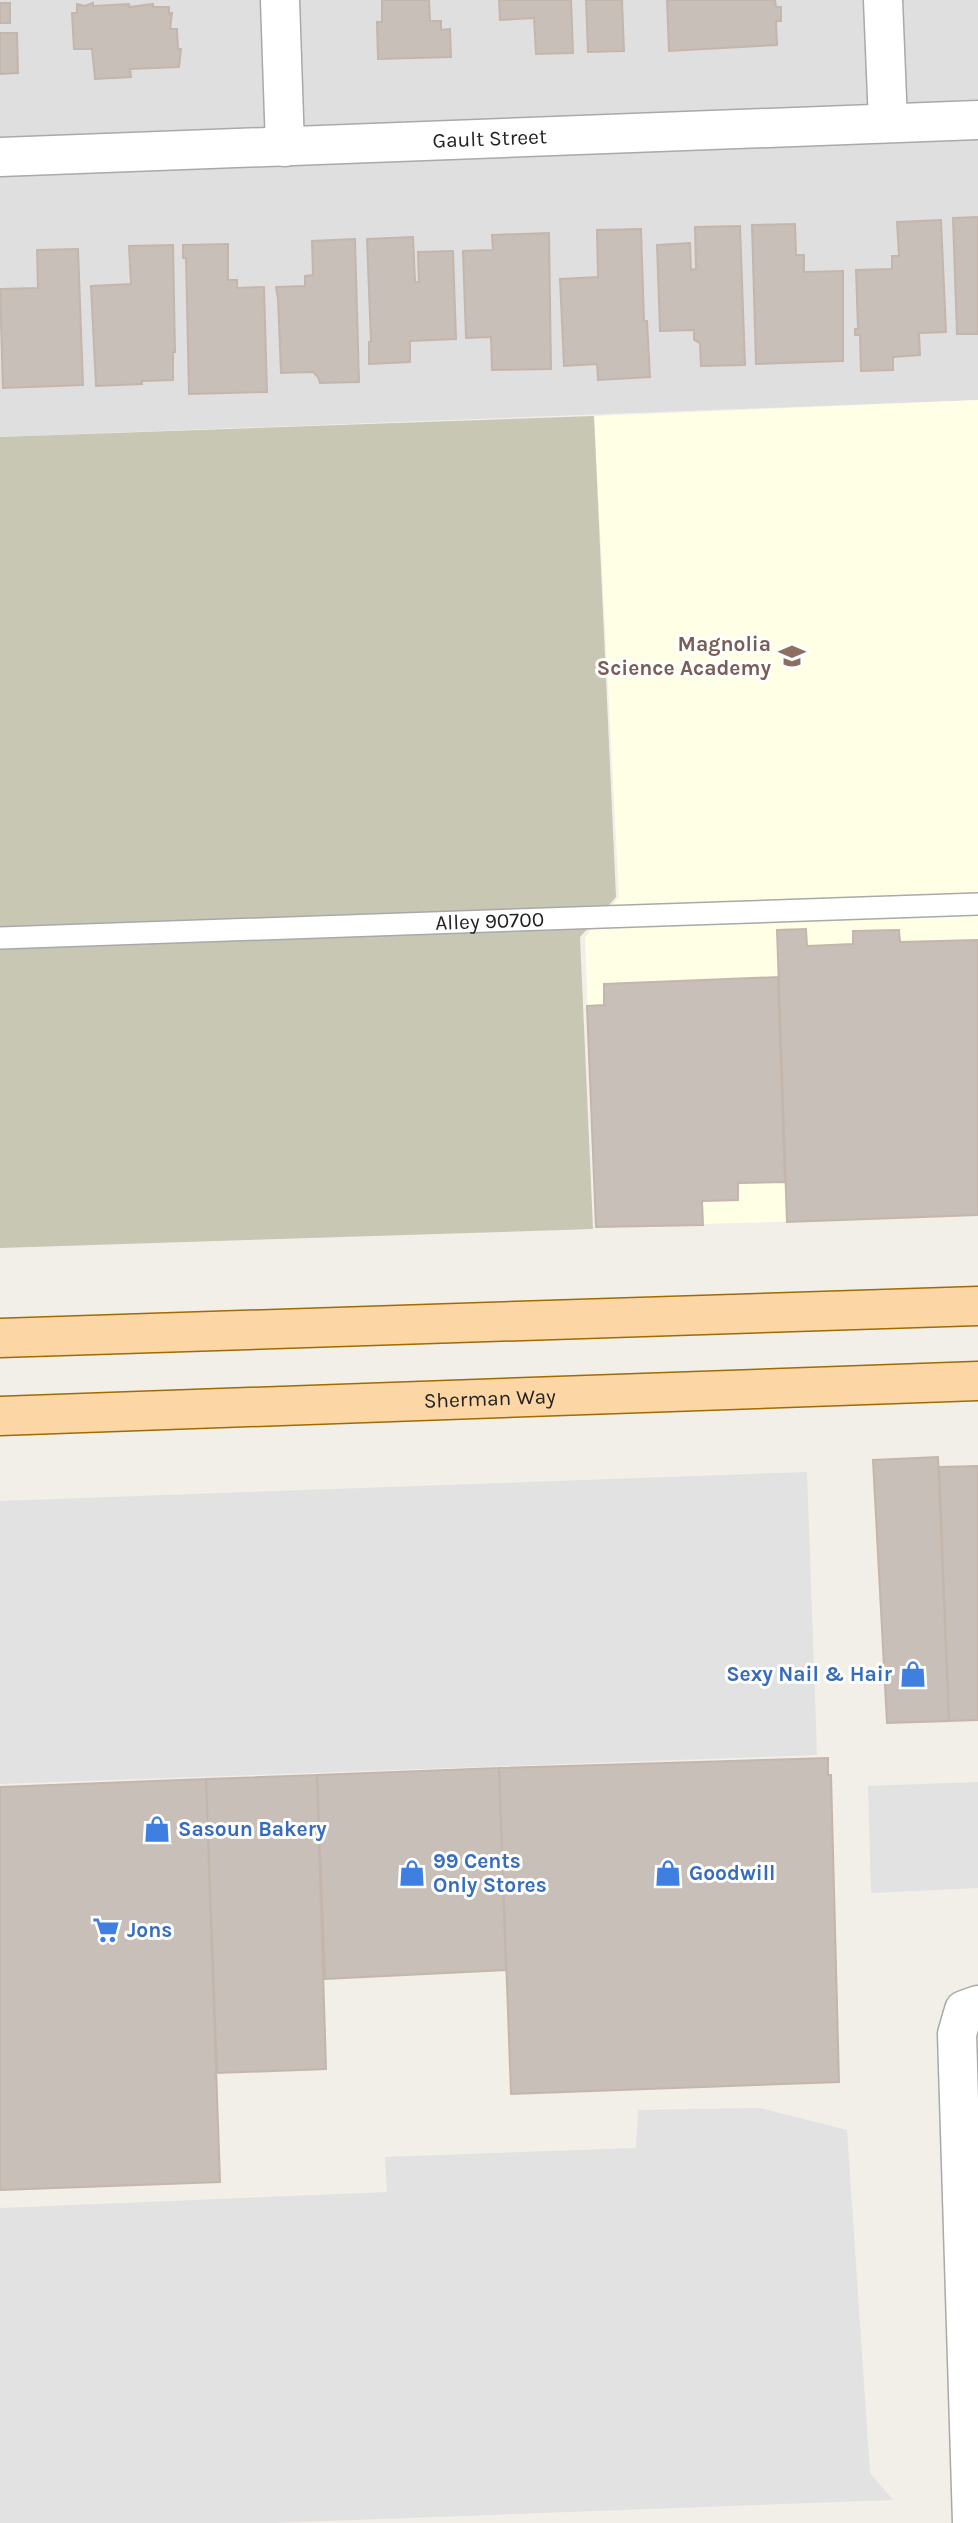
<svg xmlns="http://www.w3.org/2000/svg" width="978" height="2523" font-family="Karla,sans-serif">
	<style>
		.residential { fill: #e0dfdf }
		.education { fill: #ffffe5 }
		.construction { fill: #c7c7b4 }
		.parking { fill: #e2e2e2 }
		.building { fill: #c7bfb8; stroke: #c4b6ab; stroke-width: 2 }
		.lines { fill: none; stroke-linecap: round; stroke-linejoin: round }
		.service-casing { stroke: #a9a9a9; stroke-width: 24 }
		.minor-casing { stroke: #a9a9a9; stroke-width: 41 }
		.primary-casing { stroke: #a06b00; stroke-width: 41 }
		.service { stroke: #fff; stroke-width: 21 }
		.minor { stroke: #fff; stroke-width: 38 }
		.primary { stroke: #fcd6a4; stroke-width: 38 }
		.labels { text-anchor: middle; stroke-width: 6; stroke-linejoin: round; paint-order: stroke }
		.street-label { font-size: 21px; fill: #222; stroke: #fff }
		.education-label { font-size: 21px; font-weight: bold; fill: #785e54; stroke: #fff; text-anchor: end }
		.shop-label { font-size: 21px; font-weight: bold; fill: #366cbe; stroke: #fff; text-anchor: start }
	</style>
	<rect width="100%" height="100%" fill="#f2efe9"/>
	<path class="residential" d="M0 0H978V400L0 437Z"/>
	<path class="education" d="M978 400V1216L596 1227 585 937 619 897 594 416Z"/>
	<path class="construction" d="M594 416 616 897 580 937 593 1229 0 1248V437Z"/>
	<path class="parking" d="M807 1472 817 1755 0 1784V1501Z
		M978 1782V1888L871 1893 868 1786Z
		M760 2108 847 2130 870 2473 893 2500 273 2523H0V2208L387 2192 385 2157 636 2148 638 2110Z"/>
	<path class="building" d="M382 0H429L430 21H441V30L450 29 451 57 378 59 377 22H382Z
		M499 0H571L573 53 536 54 534 18 500 20Z
		M586 0H622L624 51 588 52Z
		M667 0H775L776 7H781V21H776L777 45 669 51Z
		M0 3H10V23H0Z
		M93 3V6L129 4V7L153 4V7H169V14L172 13 170 29H177L178 49H181L179 67 130 69 131 77 95 79 92 49H74L72 13H77V4L85 6Z
		M0 33H17L18 73 0 74Z
		M978 217V334H957L953 218Z
		M941 220 946 332 919 333 920 355 893 357V370L861 371 860 335H855V329H858L856 270 892 269V256H899L897 222Z
		M795 224 796 255H804V272L843 271V361L756 364 752 225Z
		M740 226 745 365 701 366 700 343 694 340V330L660 331 657 245 690 243 691 270 696 269 695 227Z
		M641 229 644 321H647L650 377 598 380 597 364 564 366 560 279 598 277 597 230Z
		M549 233 551 369 492 370 491 337 466 338 463 251 493 250 492 235Z
		M413 237 415 282H419L418 252 453 251 456 339 410 341V362L369 364V342H371L367 239Z
		M355 239 359 382 320 383 318 377 313 372 281 373 278 299 276 287 305 286V276L313 275 312 241Z
		M228 244V280H237V288L264 287 267 392 189 394 186 258H183V245Z
		M173 245 175 352H173V380L142 381V384L96 386 91 286 131 284 129 246Z
		M78 249 83 385 3 388 0 289 38 288 37 250Z
		M806 929 807 946 853 944V931L899 930 900 942 978 940V1215L787 1222 777 930Z
		M778 977 785 1182 738 1183V1200L702 1201 703 1225 596 1227 587 1006 604 1005V984Z
		M938 1457 949 1721 887 1723 873 1460Z
		M978 1466V1720L949 1721 939 1467Z
		M828 1758V1775H831L839 2082 511 2094 499 1768Z
		M499 1768 506 1970 325 1979 317 1775Z
		M317 1775 326 2069 217 2073 206 1779Z
		M206 1779 220 2182 0 2190V1787Z"/>
	<g class="lines">
		<defs>
			<g id="service">
				<path id="s1" d="M0 938 978 904"/>
			</g>
			<g id="minor">
				<path d="M280 0 285 147"/>
				<path d="M883 0 888 122"/>
				<path id="s2" d="M0 157 978 120"/>
				<path d="M972 2523 957 2034 964 2010 978 2005"/>
			</g>
			<g id="primary">
				<path d="M0 1338 978 1306"/>
				<path id="s3" d="M0 1416 978 1381"/>
			</g>
		</defs>
		<use href="#service" class="service-casing"/>
		<use href="#minor" class="minor-casing"/>
		<use href="#primary" class="primary-casing"/>
		<use href="#service" class="service"/>
		<use href="#minor" class="minor"/>
		<use href="#primary" class="primary"/>
	</g>
	<defs>
		<symbol id="school-bare" viewBox="-9 -9 18 18"><path d="M0-5L7-2L0 1L-7-2ZM-4 1L0 2.5L4 1V4Q0 6-4 4Z" fill="#8d6e63" stroke="#fff" stroke-width="2.5" paint-order="stroke"/></symbol>
		<symbol id="shop-bare" viewBox="-9 -9 18 18"><path d="M-5-2.5h2.3a2.7 3.5 0 0 1 5.4 0H5L5.5 6h-11ZM-1.5-2.5h3a1.5 2.3 0 0 0-3 0Z" fill="#3f7fe0" stroke="#fff" stroke-width="2.5" paint-order="stroke"/></symbol>
		<symbol id="supermarket-bare" viewBox="-9 -9 18 18"><path d="M-6-5.5h2.5l.6 2H6L4.5 2H-2.5L-4.4-4H-6ZM-1.5 3.2a1.3 1.3 0 1 0 .1 0ZM3 3.2a1.3 1.3 0 1 0 .1 0Z" fill="#3f7fe0" stroke="#fff" stroke-width="2.5" paint-order="stroke"/></symbol>
	</defs>
	<g fill-rule="evenodd">
		<use href="#school-bare" x="773" y="637" width="38" height="38"/>
		<use href="#shop-bare" x="894" y="1655" width="38" height="38"/>
		<use href="#shop-bare" x="138" y="1810" width="38" height="38"/>
		<use href="#shop-bare" x="393" y="1854" width="38" height="38"/>
		<use href="#shop-bare" x="649" y="1854" width="38" height="38"/>
		<use href="#supermarket-bare" x="87" y="1911" width="38" height="38"/>
	</g>
	<g class="labels">
		<g class="street-label">
			<text dy="7" stroke="none"><textPath href="#s2" startOffset="490">Gault Street</textPath></text>
			<text dy="7" stroke="none"><textPath href="#s1" startOffset="490">Alley 90700</textPath></text>
			<text dy="7" stroke="none"><textPath href="#s3" startOffset="490">Sherman Way</textPath></text>
		</g>
		<g class="education-label">
			<text x="771" y="651">Magnolia<tspan x="771" dy="24">Science Academy</tspan></text>
		</g>
		<g class="shop-label">
			<text x="892" y="1681" text-anchor="end">Sexy Nail &amp; Hair</text>
			<text x="178" y="1836">Sasoun Bakery</text>
			<text x="433" y="1868">99 Cents<tspan x="433" dy="24">Only Stores</tspan></text>
			<text x="689" y="1880">Goodwill</text>
			<text x="127" y="1937">Jons</text>
		</g>
	</g>
</svg>
